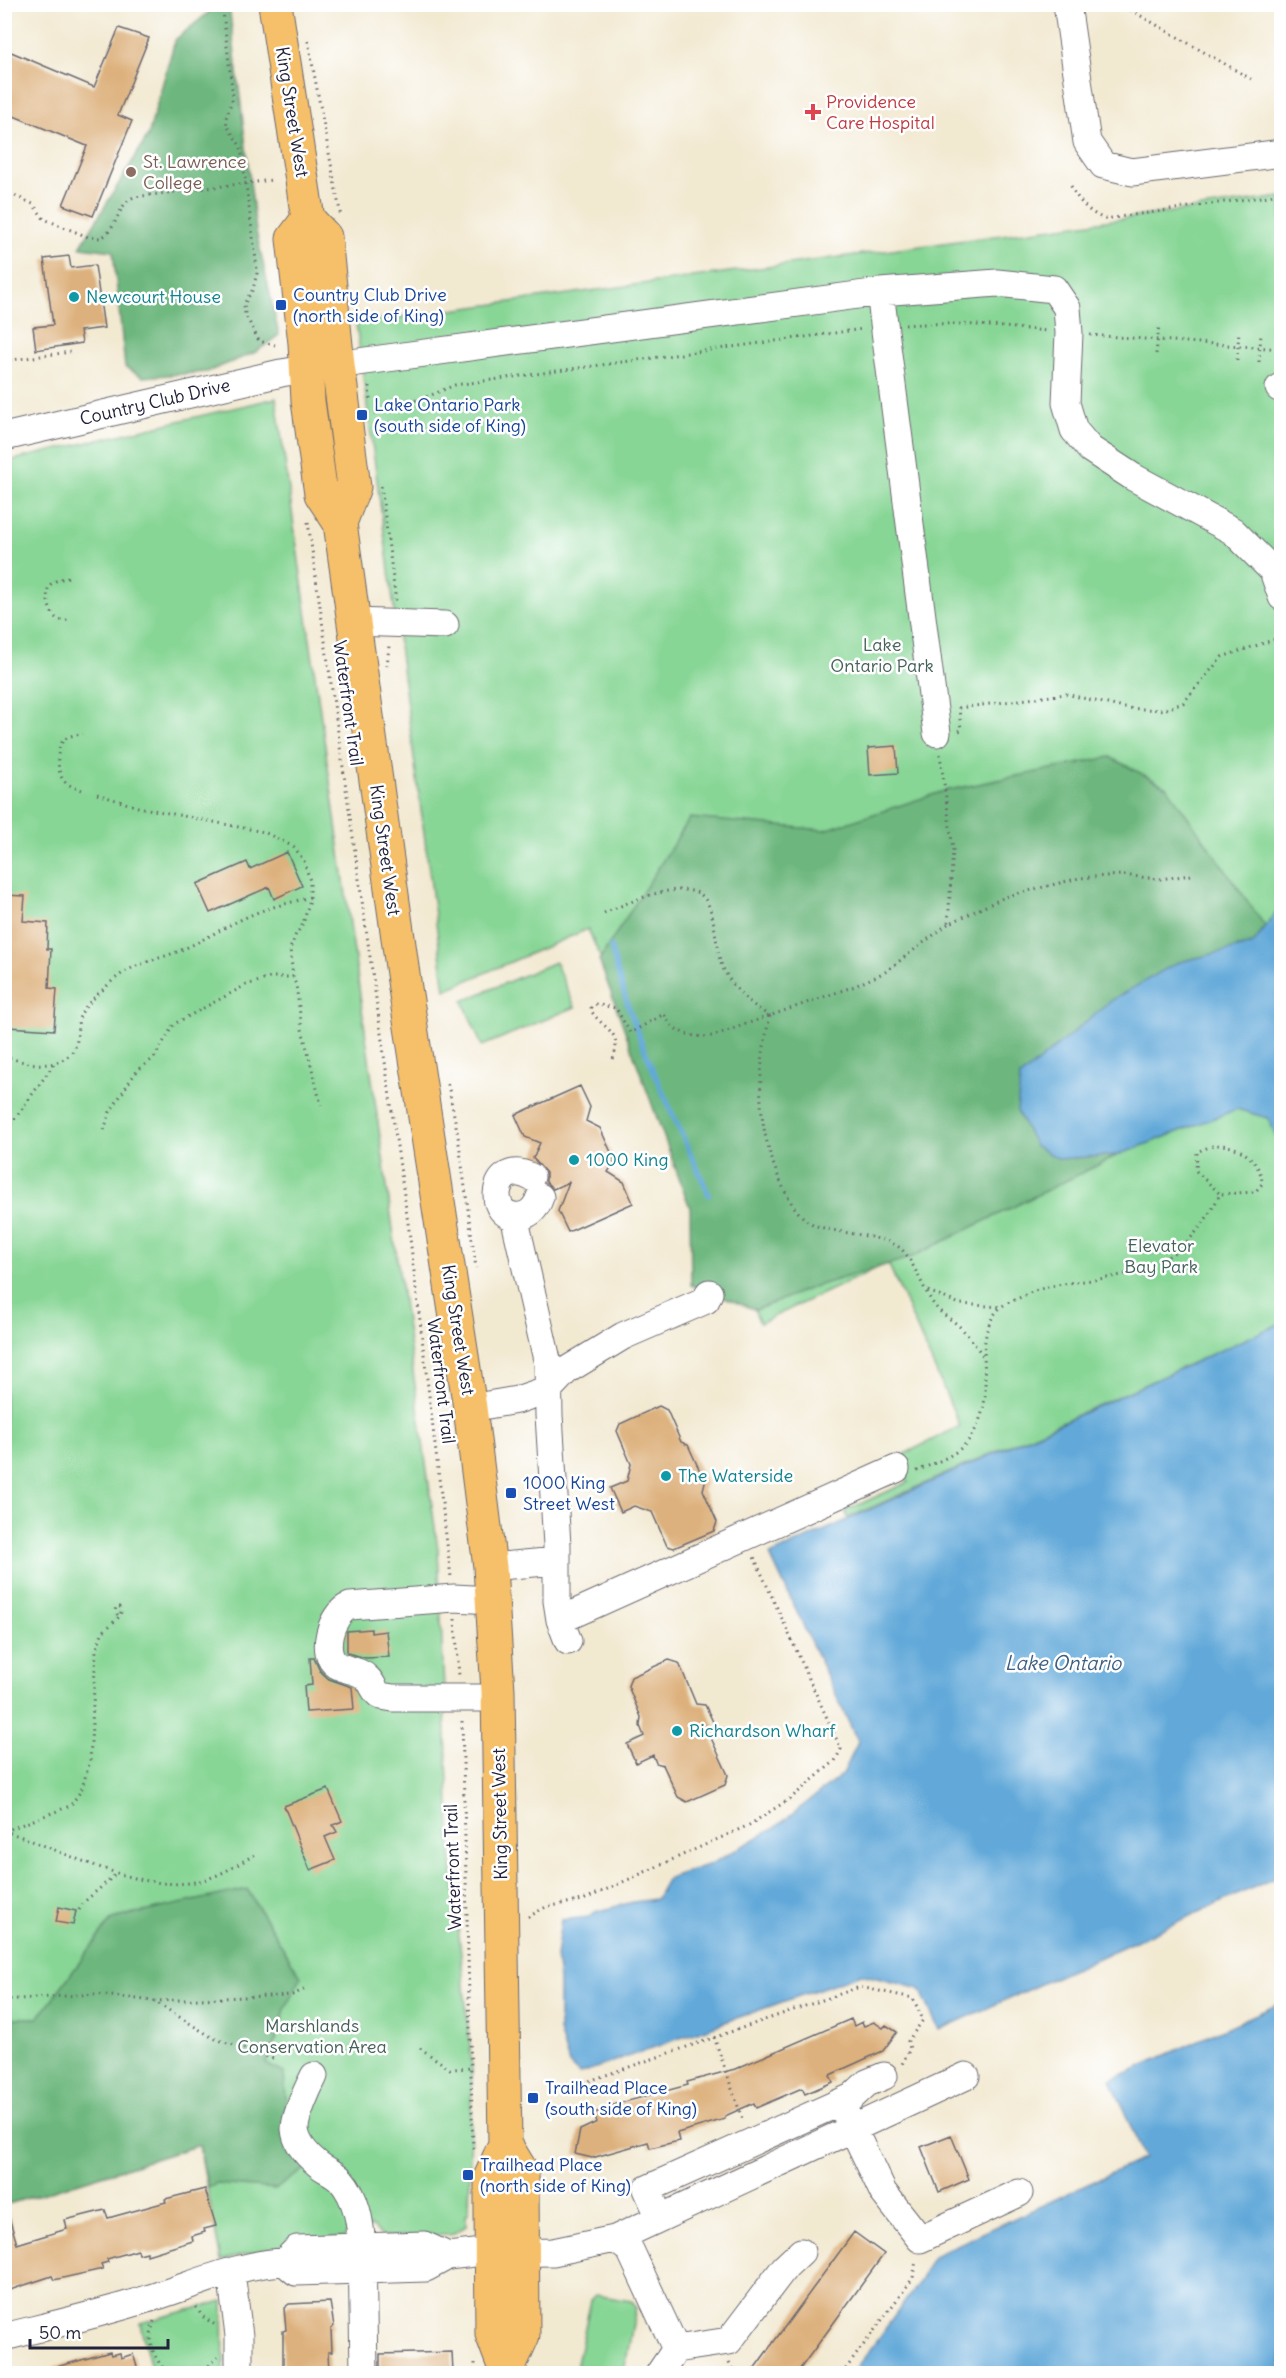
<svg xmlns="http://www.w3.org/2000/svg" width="1286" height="2378" font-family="Delius,sans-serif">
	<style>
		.green { fill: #87d695; stroke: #547c68; stroke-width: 1.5 }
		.forest { fill: #6db77e; stroke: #486c5c; stroke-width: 1.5 }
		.water { fill: #62a9d9; stroke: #42668a; stroke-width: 1.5 }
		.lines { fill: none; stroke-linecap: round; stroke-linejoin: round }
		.stream { stroke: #62a9d9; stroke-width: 5 }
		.building { fill: #ddb17d }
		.minor-casing { stroke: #6b6870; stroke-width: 29 }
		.major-casing { stroke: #6b6870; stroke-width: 35 }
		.path { stroke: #6b6870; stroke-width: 3; stroke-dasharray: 1.5 4.5; stroke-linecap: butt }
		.minor { stroke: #fff; stroke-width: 27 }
		.major { stroke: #f6c06b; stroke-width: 33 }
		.health-dot { fill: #e0444e; stroke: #fff; stroke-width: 2 }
		.education-dot { fill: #8d6e63; stroke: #fff; stroke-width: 2 }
		.culture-dot { fill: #0f9aa8; stroke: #fff; stroke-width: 2 }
		.transit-dot { fill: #1a4fb4; stroke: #fff; stroke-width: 2 }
		.labels { text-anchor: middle; stroke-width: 5; stroke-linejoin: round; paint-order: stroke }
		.health-label { font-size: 18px; fill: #be3a42; stroke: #fff; text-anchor: start }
		.street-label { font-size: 18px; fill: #22223b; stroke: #fff }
		.education-label { font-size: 18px; fill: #785e54; stroke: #fff; text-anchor: start }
		.transit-label { font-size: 18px; fill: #164399; stroke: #fff; text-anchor: start }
		.culture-label { font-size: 18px; fill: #0d838f; stroke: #fff; text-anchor: start }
		.park-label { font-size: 18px; fill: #45615a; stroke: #fff }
		.water-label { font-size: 20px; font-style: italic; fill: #3f5f82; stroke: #fff }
	</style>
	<rect width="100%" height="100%" fill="#fff"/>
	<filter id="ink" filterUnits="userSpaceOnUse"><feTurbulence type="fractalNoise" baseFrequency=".0167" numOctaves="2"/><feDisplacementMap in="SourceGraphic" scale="12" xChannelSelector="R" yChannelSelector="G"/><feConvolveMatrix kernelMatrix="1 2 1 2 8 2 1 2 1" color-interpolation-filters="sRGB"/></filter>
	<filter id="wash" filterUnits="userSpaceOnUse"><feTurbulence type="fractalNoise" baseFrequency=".008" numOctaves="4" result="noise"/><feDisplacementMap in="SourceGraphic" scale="24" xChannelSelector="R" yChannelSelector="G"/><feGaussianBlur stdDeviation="1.35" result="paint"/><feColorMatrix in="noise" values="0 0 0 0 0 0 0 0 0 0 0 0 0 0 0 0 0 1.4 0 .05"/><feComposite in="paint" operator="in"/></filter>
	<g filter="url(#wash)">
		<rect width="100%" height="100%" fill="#f2e9d1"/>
		<path class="green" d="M1281 197V906L1254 944 1176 963 1112 1000 1020 1077 1118 1155 1237 1109 1268 1118 1281 1147V1323L848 1518 845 1511 908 1482 898 1457 960 1426 888 1263 760 1323 588 929 445 990 356 323Z
			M276 398 438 1549 451 1853 472 2068 469 2213 466 2214V2226L451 2235 381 2236 374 2227H351L344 2237 294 2242 221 2261 199 2145 5 2205 4 462Z
			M555 962 575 1007 482 1046 463 1001Z
			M596 2295 631 2301 636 2307 624 2373H575L591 2300Z
			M223 2301 224 2373H152L140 2323Z"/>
		<path class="forest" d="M219 4 229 5 256 231 279 335 256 352 207 372 143 377 125 367 113 251 80 247 148 136 175 40Z
			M1110 757 1167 787 1265 926 1254 944 1234 948 1059 1159 1118 1155 912 1257 813 1287 756 1310 691 1285 690 1208 599 960 690 818 825 830 944 791Z
			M247 1889 301 1977 285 2009 279 2032 266 2064 284 2073 288 2127 306 2168 276 2189 217 2184 208 2188 199 2145 5 2205 4 2018H38L112 1919Z"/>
		<path class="water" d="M1281 906V1147L1268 1118 1237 1109 1118 1155 1059 1159 1035 1146 1017 1111 1020 1077 1112 1000 1176 963 1253 944Z
			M1281 1323V1875L939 2030 920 1989 861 1974 579 2074 569 2064 559 2031V1980L556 1956 561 1920 589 1917 595 1912 633 1902 656 1899 668 1878 713 1863 776 1827 843 1774 858 1742 770 1555Z
			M1281 2003V2373H853L920 2281 933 2256 1144 2158 1111 2080Z"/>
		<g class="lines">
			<path class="stream" d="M611 947C630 1031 675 1116 709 1195"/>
		</g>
		<g id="blocks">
			<path class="building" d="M119 28 149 38 118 115 132 121 93 216 63 205 87 146 4 112V49L94 87Z
				M69 256 71 268 95 265 104 328 80 331 82 343 36 350 33 327 53 325 44 259Z
				M896 746 898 773 870 775 868 748Z
				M287 852 302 886 274 899 269 887 210 913 197 884 247 862 250 869Z
				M4 895 25 896 23 921 48 923 47 949H51L49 988 57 989 54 1030 8 1027 10 1006H4Z
				M580 1086 590 1107 586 1121 600 1128 615 1161 608 1172 624 1182 633 1203 568 1232 558 1211 569 1182 553 1189 546 1182V1173L533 1158 540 1143 525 1137 515 1115Z
				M659 1406 667 1410 681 1442 688 1445 705 1482 703 1490 717 1522 714 1531 674 1548 667 1546 652 1512 634 1506 621 1512 610 1488 627 1481 631 1464 617 1431 620 1424Z
				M371 1629V1633L386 1631 389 1657 366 1658 347 1653V1631Z
				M310 1658H314L320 1671 329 1679 352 1687 354 1709 306 1712 304 1686 312 1685Z
				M669 1660 679 1663 696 1704 705 1705 715 1726 711 1738 728 1775 725 1785 687 1802 678 1797 663 1765 656 1763 653 1755 636 1763 627 1744 644 1736 640 1726 641 1717 628 1686 631 1677Z
				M328 1789 342 1821 333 1825 337 1832 325 1837 335 1860 310 1870 284 1806Z
				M59 1907 76 1911 73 1925 56 1922Z
				M851 2019 854 2026 862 2022 864 2026 874 2022 883 2028 886 2025 897 2032 883 2051 830 2075 833 2082 805 2094 802 2088 756 2108 754 2103 725 2116V2119L677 2133 679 2141 650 2148 648 2142 592 2158 575 2154 580 2130 597 2122 594 2113 613 2107V2105L688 2085 687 2082 735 2069Z
				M951 2135 969 2179 939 2192 921 2147Z
				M205 2189 216 2226 204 2229 205 2232 192 2236 193 2241 147 2255V2252L139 2254 138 2250 107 2259 108 2262 101 2264 103 2269 54 2280 52 2276 4 2292V2214H8L17 2244 67 2229 65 2220 105 2210 108 2218 166 2202 165 2199Z
				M854 2232 884 2254 797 2373H751Z
				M330 2302 334 2326 331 2329 332 2352H328L329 2373H283V2331L286 2330 284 2308 289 2304Z
				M110 2352 111 2355 120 2353 121 2358 133 2354 139 2373H49V2369Z
				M452 2352 453 2373H380V2354Z"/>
		</g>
	</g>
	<g filter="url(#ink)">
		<use href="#blocks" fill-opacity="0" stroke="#6b6870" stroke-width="1.5"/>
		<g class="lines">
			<defs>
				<path id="minor" d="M1067 4 1087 142 1103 165 1132 172 1282 153
					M880 292 937 733
					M1279 388 1282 386
					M4 437 281 373 306 369 880 292 997 283 1054 289 1067 308 1069 333 1066 403 1074 430 1090 449 1133 477 1233 531 1273 571 1282 597
					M353 622 445 625
					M531 1177C492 1156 484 1221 521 1216 532 1214 537 1206 540 1197
					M514 1216 548 1364 549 1415 557 1545V1601L560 1620 568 1641
					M470 1408 517 1400 549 1389 567 1370 623 1336 706 1300 709 1293
					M490 1567 557 1561
					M492 1600 454 1598 350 1606C330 1613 320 1655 337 1665 346 1671 358 1669 367 1678 373 1683 374 1692 381 1696L393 1698H498
					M560 1620 896 1469
					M314 2076C308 2088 295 2116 295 2129 296 2143 308 2156 318 2164 325 2170 335 2173 341 2180 357 2199 360 2221 362 2246L364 2374
					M846 2114 883 2192 920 2239 1019 2193
					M660 2218 647 2189 852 2097 867 2083 884 2076
					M615 2239 630 2250 676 2349 659 2374
					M284 2262 297 2249 424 2245 448 2256
					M231 2272 239 2336V2374
					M4 2337C52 2325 100 2314 147 2299 192 2286 237 2264 284 2262L296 2272 426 2268 448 2256 474 2253 553 2252 615 2239 966 2076
					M676 2349 729 2341 785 2267 801 2252"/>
				<path id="major" d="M275 4 308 219 325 237 338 365 354 487 340 523
					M308 219 293 239 305 343 308 401 321 494 340 523 405 988 470 1408 490 1567 498 1691 505 2144 491 2176V2210L492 2334 507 2374
					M505 2144 522 2172 523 2335 507 2371"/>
			</defs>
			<use href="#minor" class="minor-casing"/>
			<use href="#major" class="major-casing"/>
			<path class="path" d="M222 4 233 97 226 118 227 126 241 147 256 260 257 273 253 289 244 304 245 314 259 341 275 345
				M1120 4 1251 79
				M1258 4 1282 18
				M308 41 341 217
				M1071 186C1078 201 1089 213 1105 219L1282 194
				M4 191 33 204 44 219 88 237 100 238C118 231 116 205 134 197L272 180
				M905 325C952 321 1001 327 1048 331
				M1090 335 1282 349
				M1156 354 1159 325
				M1237 360 1239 331
				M4 361 70 352
				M1259 362 1261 333
				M369 386 370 399
				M375 413 429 396 455 385 863 329
				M381 486 396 602
				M308 522 409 1230 451 1577
				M68 577C62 579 55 580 50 585 44 592 49 612 56 618 61 621 65 620 71 620
				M387 666 389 646
				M959 731 961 730 959 708 1066 694 1124 708 1163 710 1183 703 1222 657 1282 637
				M940 754 953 849 948 923
				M82 790C76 788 69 786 64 781 57 773 55 748 64 740 69 735 76 735 83 734
				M97 794 138 807 264 832 294 847 304 861 310 881V899L303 924 295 936 290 949 293 977
				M604 913C628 903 672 882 698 893 717 902 714 947 722 966 732 988 749 1004 770 1016
				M770 1016C756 1075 756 1129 782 1185 790 1202 799 1219 817 1226 840 1234 884 1235 900 1248 913 1258 924 1293 936 1307 942 1315 953 1320 960 1327 969 1336 976 1346 983 1356
				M4 1056C21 1062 46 1069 62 1060 86 1047 72 1030 82 1012 88 1002 102 991 110 983 135 960 160 961 188 947 209 937 228 925 249 916 268 907 290 903 310 897
				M613 1059C623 1031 605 1031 592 1012L591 1008 595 1004 616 1008 630 1033 664 1014C674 1034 692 1038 712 1036L855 986 885 972 948 924 1005 897 1079 878 1121 875 1160 879 1192 875
				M448 1084 458 1136 476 1268
				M104 1130 110 1112 131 1079 138 1070 154 1058 174 1024 246 985 273 977H293L296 985 302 1029 321 1105
				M4 1134 54 1064
				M928 1291 960 1304 1001 1307
				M917 1471C934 1463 956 1456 968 1441 976 1431 982 1416 984 1404 989 1373 974 1332 1001 1307 1007 1302 1018 1299 1025 1295 1046 1285 1069 1283 1092 1280 1155 1272 1191 1253 1220 1194L1255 1192 1262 1184C1262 1163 1242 1146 1220 1145 1213 1145 1204 1149 1197 1152L1196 1171 1220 1194
				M455 1619 459 1676
				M462 1721 473 2152
				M4 1831C59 1848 138 1893 195 1882 217 1878 235 1866 254 1855
				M5 1831 70 1806 81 1791 90 1761 96 1651 102 1633 119 1617 121 1612 120 1607H116L115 1611 119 1617
				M4 1835 6 1805
				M79 1910 83 1903 116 1874
				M528 1917 546 1907 583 1900 749 1825 791 1798 835 1761 841 1749 754 1557
				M4 2000 95 1994 154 2001 213 2038 277 2060
				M154 2001 292 1995 304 1990
				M714 2037 743 2121
				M420 2048 450 2069 472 2068
				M549 2091H560L860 1987 913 1998 923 2020 908 2041 910 2049 902 2064
				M196 2307 202 2316 215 2325
				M154 2321C147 2343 153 2357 168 2374
				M729 2362 735 2374
				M475 2363V2374
				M200 2374 218 2357
				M842 2374 913 2278 916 2261"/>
			<use href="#minor" class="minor"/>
			<use href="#major" class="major"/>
		</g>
	</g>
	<path class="health-dot" d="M810 103h6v6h6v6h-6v6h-6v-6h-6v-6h6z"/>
	<circle class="education-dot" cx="131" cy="172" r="6"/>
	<g class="culture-dot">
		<circle cx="74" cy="297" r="6"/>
		<circle cx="574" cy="1160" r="6"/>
		<circle cx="666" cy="1476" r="6"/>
		<circle cx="677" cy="1731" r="6"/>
	</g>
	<g class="transit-dot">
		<rect x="275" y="299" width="12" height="12" rx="3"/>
		<rect x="356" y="409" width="12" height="12" rx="3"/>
		<rect x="505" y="1487" width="12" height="12" rx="3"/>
		<rect x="527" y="2092" width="12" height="12" rx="3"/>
		<rect x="462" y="2169" width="12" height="12" rx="3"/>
	</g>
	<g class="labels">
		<g class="health-label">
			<text x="826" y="108">Providence<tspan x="826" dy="21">Care Hospital</tspan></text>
		</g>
		<g class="street-label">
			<text transform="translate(292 112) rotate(81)" y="6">King Street West</text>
			<text transform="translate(155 402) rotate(-13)" y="6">Country Club Drive</text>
			<text transform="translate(348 703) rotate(82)" y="6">Waterfront Trail</text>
			<text transform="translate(385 850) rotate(82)" y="6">King Street West</text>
			<text transform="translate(458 1330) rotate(81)" y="6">King Street West</text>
			<text transform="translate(441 1381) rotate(83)" y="6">Waterfront Trail</text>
			<text transform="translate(500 1814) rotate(-91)" y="6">King Street West</text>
			<text transform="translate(453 1867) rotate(-92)" y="6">Waterfront Trail</text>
		</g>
		<g class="education-label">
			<text x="143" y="168">St. Lawrence<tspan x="143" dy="21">College</tspan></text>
		</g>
		<g class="transit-label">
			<text x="293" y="301">Country Club Drive<tspan x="293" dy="21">(north side of King)</tspan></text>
			<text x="374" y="411">Lake Ontario Park<tspan x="374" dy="21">(south side of King)</tspan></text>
			<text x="523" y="1489">1000 King<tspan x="523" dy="21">Street West</tspan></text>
			<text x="545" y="2094">Trailhead Place<tspan x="545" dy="21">(south side of King)</tspan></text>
			<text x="480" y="2171">Trailhead Place<tspan x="480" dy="21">(north side of King)</tspan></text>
		</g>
		<g class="culture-label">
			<text x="86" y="303">Newcourt House</text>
			<text x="586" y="1166">1000 King</text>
			<text x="678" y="1482">The Waterside</text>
			<text x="689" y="1737">Richardson Wharf</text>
		</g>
		<g class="park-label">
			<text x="882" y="651">Lake<tspan x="882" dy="21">Ontario Park</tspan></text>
			<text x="1161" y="1252">Elevator<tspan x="1161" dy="21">Bay Park</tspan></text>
			<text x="312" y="2032">Marshlands<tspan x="312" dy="21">Conservation Area</tspan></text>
		</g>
		<g class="water-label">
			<text x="1063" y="1670">Lake Ontario</text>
		</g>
	</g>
	<rect width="1286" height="2378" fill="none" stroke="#fff" stroke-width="24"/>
	<path d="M30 2339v9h138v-9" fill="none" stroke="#22223b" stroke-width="3"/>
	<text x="39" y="2339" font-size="18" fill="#22223b" stroke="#ffffff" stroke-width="4.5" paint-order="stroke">50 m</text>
</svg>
